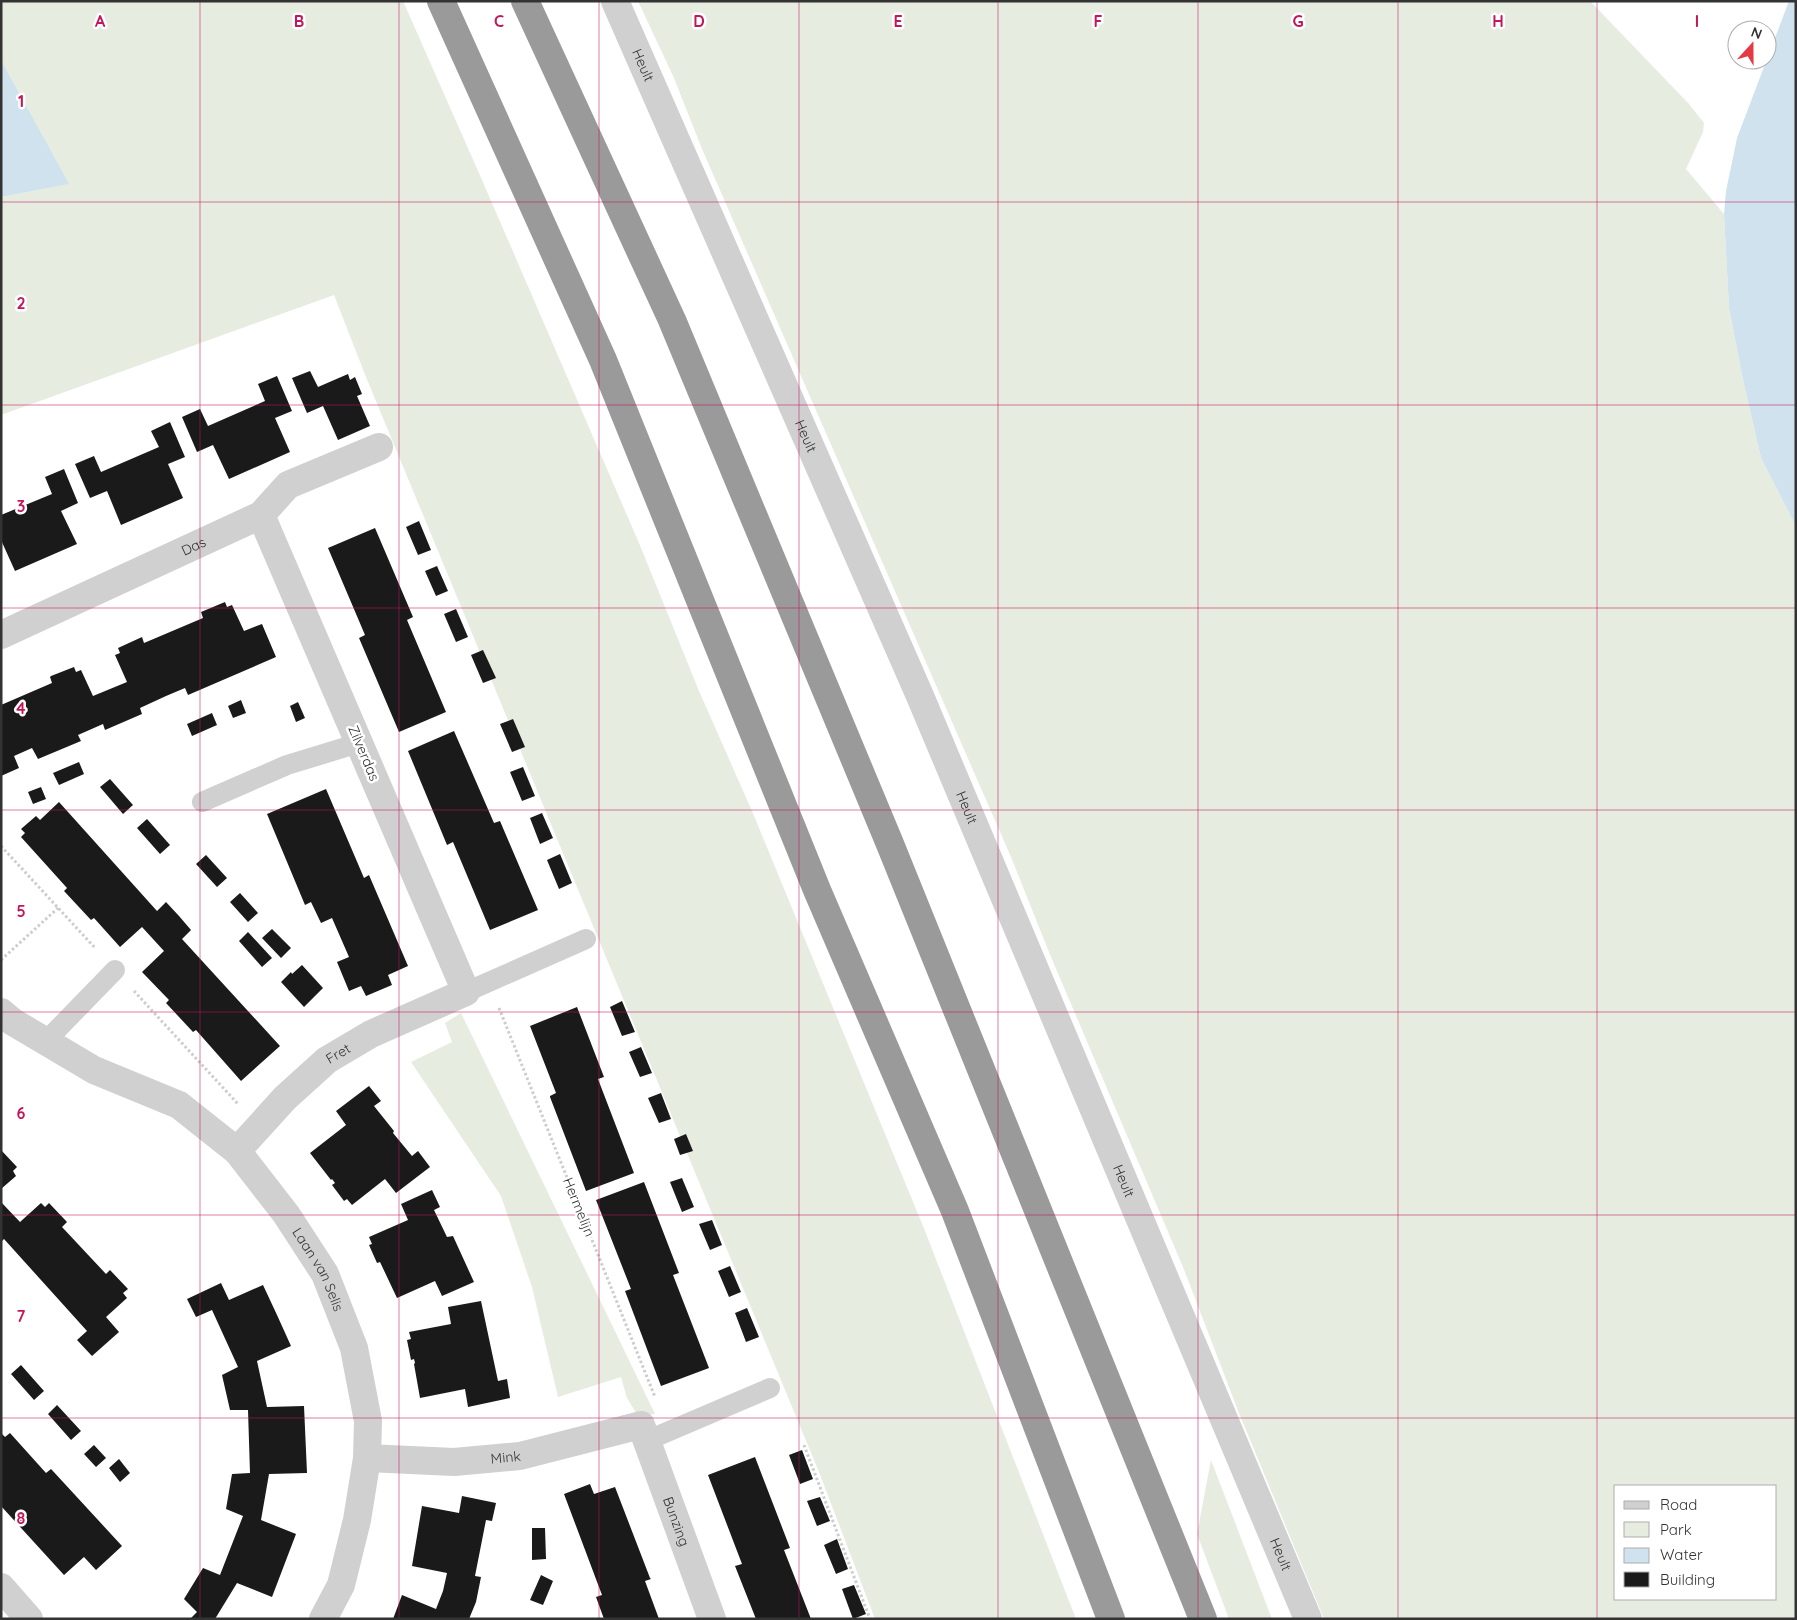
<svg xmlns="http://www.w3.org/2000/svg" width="1797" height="1620" font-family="Quicksand,sans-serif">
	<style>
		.green { fill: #e6ecdf; fill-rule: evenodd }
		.water { fill: #cfe2ee }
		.building { fill: #1a1a1a }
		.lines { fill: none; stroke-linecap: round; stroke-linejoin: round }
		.path { stroke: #cdcdcd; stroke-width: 3; stroke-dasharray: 2.5 2.5; stroke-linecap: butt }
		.service { stroke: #d0d0d0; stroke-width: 20 }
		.minor { stroke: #d0d0d0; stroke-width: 28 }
		.tertiary { stroke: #d0d0d0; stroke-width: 28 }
		.motorway { stroke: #9a9a9a; stroke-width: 28 }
		.grid { fill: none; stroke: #c2185b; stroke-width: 1; stroke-opacity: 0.55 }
		.labels { text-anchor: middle; stroke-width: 5; stroke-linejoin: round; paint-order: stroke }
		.street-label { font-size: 14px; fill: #333; stroke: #fff }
		.grid-label { font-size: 16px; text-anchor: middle; font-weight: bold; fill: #c2185b; stroke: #fff; stroke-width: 5; stroke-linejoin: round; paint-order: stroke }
	</style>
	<rect width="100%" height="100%" fill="#fff"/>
	<path class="green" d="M1 1H403L482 180 639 543 699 691 752 811 925 1231 1076 1619H875L819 1472 366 377 334 295 1 415V197L68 184 1 60Z
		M638 1H1590L1689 104 1704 123 1703 132 1686 169 1724 214 1729 308 1743 380 1761 458 1796 526V1619H1324L1239 1413 1183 1267 1051 957 1011 857 702 149 674 78ZM1616 1486H1776V1599H1616Z
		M461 1013 655 1414 638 1416 627 1398 621 1377 558 1397 532 1287 501 1196 411 1062 452 1042 445 1023Z
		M1211 1460 1272 1619H1229L1197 1534Z"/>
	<path class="water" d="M1789 1H1796V526L1761 458 1743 380 1729 308 1724 214 1726 191 1737 138Z
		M1 60 69 184 1 197Z"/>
	<path class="building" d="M310 371 318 387 348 374 350 380 355 377 362 394 357 396 370 426 338 440 323 406 307 413 292 378Z
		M277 376 292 411 275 418 290 452 229 479 213 445 197 452 182 417 200 409 208 426 265 401 258 384Z
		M170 422 185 457 168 464 183 498 121 525 107 491 90 498 75 464 94 456 101 472 159 447 151 431Z
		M64 469 78 503 61 511 77 544 15 571 1 540V515L52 494 45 477Z
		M419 521 431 550 418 555 406 527Z
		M375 528 413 617 407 620 446 712 399 732 359 638 365 635 328 548Z
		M437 566 448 591 436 596 425 571Z
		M225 602 227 607 232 605 244 631 262 624 276 657 188 695 185 688 166 696 140 708 142 714 105 730 103 724 78 735 81 741 38 759 32 748 14 756 19 768 1 776V705L52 683 50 677 51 676 74 667 76 672 81 670 93 696 127 682 115 655 120 653 118 648 142 637 144 643 203 618 201 612Z
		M456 609 468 637 456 642 444 614Z
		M483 650 496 678 483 683 471 655Z
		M241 700 246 713 233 718 228 706Z
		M298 702 305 718 296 722 290 706Z
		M212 713 217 725 192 736 187 724Z
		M513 719 525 747 512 752 500 724Z
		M454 731 494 823 500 821 538 910 490 930 453 842 447 845 408 751Z
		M79 762 84 774 59 785 53 773Z
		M523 767 535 796 522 801 510 772Z
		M110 779 133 805 123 814 100 787Z
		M41 787 46 799 33 804 28 792Z
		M326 789 364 878 369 875 408 966 388 975 392 985 366 996 361 986 349 991 337 962 349 957 332 918 321 923 311 902 305 905 267 814Z
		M59 802 157 911 166 902 179 916 191 930 182 939 280 1046 241 1081 196 1030 193 1032 166 1003 169 1000 142 972 164 951 142 927 120 947 94 918 91 920 64 891 67 888 21 837 25 833 21 829 36 816 40 820Z
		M542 813 553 838 540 844 530 818Z
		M147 819 170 845 160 854 137 828Z
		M560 854 572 883 559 889 547 860Z
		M206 855 227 878 217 887 196 864Z
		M240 893 258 913 248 922 230 902Z
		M272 929 291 948 281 958 262 938Z
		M248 932 272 958 262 967 239 941Z
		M302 965 323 988 304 1007 281 982 291 972 292 974Z
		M622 1001 635 1032 622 1036 610 1007Z
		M577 1007 604 1077 598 1079 634 1173 586 1191 550 1097V1096L556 1093 530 1026Z
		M641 1047 652 1073 640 1077 629 1052Z
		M369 1086 381 1101 374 1106 394 1131 393 1133 412 1156 418 1151 430 1167 396 1193 385 1179 352 1205 347 1199 344 1201 332 1185 335 1183 332 1179 331 1180 310 1153 346 1125 336 1111Z
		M661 1093 671 1119 659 1123 648 1098Z
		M686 1134 693 1151 680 1155 674 1139Z
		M1 1150 17 1167 13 1171 16 1176 1 1189Z
		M682 1178 694 1207 682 1212 670 1182Z
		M644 1182 679 1273 673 1275 709 1368 661 1386 625 1291 631 1289 596 1200Z
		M432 1190 440 1207 434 1210 447 1237 453 1236 474 1282 442 1296 435 1281 397 1298 380 1262 377 1263 369 1245 372 1244 369 1237 408 1220 401 1204Z
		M1 1202 20 1222 41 1203 45 1207 49 1203 67 1222 62 1227 106 1274 110 1270 128 1289 123 1293 127 1298 106 1317 119 1332 92 1356 77 1340 87 1331 4 1239 1 1242Z
		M712 1220 722 1245 710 1250 699 1224Z
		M730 1266 741 1292 729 1297 718 1271Z
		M221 1283 229 1300 263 1285 277 1315 291 1346 257 1361 267 1407 304 1406 307 1473 269 1474 261 1520 296 1534 272 1597 237 1583 215 1619H190L197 1612 184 1599 203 1568 220 1575 243 1516 226 1509 232 1474 250 1473 248 1410H230L222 1375 238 1367 212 1310 196 1317 187 1299Z
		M481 1301 498 1381 507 1379 510 1398 468 1407 465 1389 420 1398 414 1364 415 1363 414 1359 411 1360 407 1340 411 1339 409 1332 451 1324 448 1307Z
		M747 1308 759 1337 746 1342 735 1313Z
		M21 1365 44 1391 34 1400 11 1374Z
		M57 1405 81 1431 71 1440 48 1414Z
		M1 1433 5 1437 10 1433 46 1473 51 1469 52 1470 122 1546 96 1570 84 1557 64 1575 1 1506Z
		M94 1445 106 1458 96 1467 84 1454Z
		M802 1450 813 1479 800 1484 789 1455Z
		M755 1457 790 1548 784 1550 811 1619H756L735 1566 742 1564 708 1475Z
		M119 1459 130 1473 120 1482 109 1468Z
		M590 1484 594 1494 615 1487 650 1578 651 1579 645 1581 659 1619H604L596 1597 602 1595 564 1494Z
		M462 1496 496 1503 492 1521 486 1520 475 1576 481 1577 476 1602 469 1619H393L402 1595 436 1609 443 1591 447 1573 412 1566 422 1506 459 1513Z
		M820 1497 830 1521 817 1526 807 1501Z
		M532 1528H545L546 1559 532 1560Z
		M837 1539 848 1569 836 1574 824 1545Z
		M541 1575 553 1581 543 1605 530 1600Z
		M854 1585 866 1614 853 1619 842 1589Z"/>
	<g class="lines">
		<path class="path" d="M1 846 96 949
			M1 960 58 908
			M134 991 238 1104
			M499 1008 655 1397
			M804 1445 870 1619"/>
		<path class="service" d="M202 802 287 765 359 743
			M466 992 586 939
			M46 1041 115 970
			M646 1441 770 1388"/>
		<g class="minor">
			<path id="s1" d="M615 1 920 696 1308 1619"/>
			<path id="s2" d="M1 635 261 515 288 485 379 447"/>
			<path id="s3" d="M237 1151 285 1098 327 1060 371 1034 466 992 261 515"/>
			<path id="s4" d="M367 1458 454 1462 520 1456 641 1425 712 1619"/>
			<path d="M1 1587 29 1619"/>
		</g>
		<path class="tertiary" id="s5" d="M1 1012 13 1022 94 1070 179 1105 237 1151 286 1214 325 1274 354 1348 368 1421 367 1458 357 1520 341 1585 323 1619"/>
		<path class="motorway" d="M441 1 603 360 817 890 955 1211 1111 1619
			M525 1 672 320 890 844 1203 1619"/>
	</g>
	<path class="grid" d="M200 1V1619M399 1V1619M599 1V1619M799 1V1619M998 1V1619M1198 1V1619M1398 1V1619M1597 1V1619M1 202H1796M1 405H1796M1 608H1796M1 810H1796M1 1012H1796M1 1215H1796M1 1418H1796"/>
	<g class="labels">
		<g class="street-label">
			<text dy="5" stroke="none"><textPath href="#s1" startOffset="70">Heult</textPath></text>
			<text dy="5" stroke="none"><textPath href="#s1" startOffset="475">Heult</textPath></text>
			<text dy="5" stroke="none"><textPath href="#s2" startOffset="212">Das</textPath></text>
			<text transform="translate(364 753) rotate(67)" y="5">Zilverdas</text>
			<text dy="5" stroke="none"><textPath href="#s1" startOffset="880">Heult</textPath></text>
			<text dy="5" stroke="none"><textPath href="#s3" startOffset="141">Fret</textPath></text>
			<text dy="5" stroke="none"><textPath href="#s1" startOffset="1285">Heult</textPath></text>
			<text transform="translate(579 1207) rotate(68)" y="5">Hermelijn</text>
			<text dy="5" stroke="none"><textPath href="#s5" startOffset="420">Laan van Selis</textPath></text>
			<text dy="5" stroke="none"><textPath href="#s4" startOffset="139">Mink</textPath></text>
			<text dy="5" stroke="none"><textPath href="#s4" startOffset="381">Bunzing</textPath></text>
			<text dy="5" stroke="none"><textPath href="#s1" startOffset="1690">Heult</textPath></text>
		</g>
	</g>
	<g class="grid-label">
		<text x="100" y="27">A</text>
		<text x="299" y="27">B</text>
		<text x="499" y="27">C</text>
		<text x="699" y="27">D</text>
		<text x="898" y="27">E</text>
		<text x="1098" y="27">F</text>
		<text x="1298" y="27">G</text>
		<text x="1498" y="27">H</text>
		<text x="1697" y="27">I</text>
		<text x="21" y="107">1</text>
		<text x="21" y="309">2</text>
		<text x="21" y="512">3</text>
		<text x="21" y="714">4</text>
		<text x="21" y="917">5</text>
		<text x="21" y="1119">6</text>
		<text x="21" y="1322">7</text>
		<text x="21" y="1524">8</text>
	</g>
	<rect width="1797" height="1620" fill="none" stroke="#333333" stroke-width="5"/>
	<rect x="1614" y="1485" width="162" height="115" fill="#ffffff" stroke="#adadad"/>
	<rect x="1624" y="1501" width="25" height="8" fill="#d0d0d0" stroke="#adadad"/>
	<text x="1660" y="1510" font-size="15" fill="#333333">Road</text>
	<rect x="1624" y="1522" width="25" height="15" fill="#e6ecdf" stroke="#adadad"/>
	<text x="1660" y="1535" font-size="15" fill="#333333">Park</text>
	<rect x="1624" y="1548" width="25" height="15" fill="#cfe2ee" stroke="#adadad"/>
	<text x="1660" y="1560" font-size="15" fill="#333333">Water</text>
	<rect x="1624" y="1572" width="25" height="15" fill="#1a1a1a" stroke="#adadad"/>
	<text x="1660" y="1585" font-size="15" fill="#333333">Building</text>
	<g transform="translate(1752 45) rotate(21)"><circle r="24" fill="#ffffff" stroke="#adadad"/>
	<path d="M0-4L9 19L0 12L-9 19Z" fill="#e63946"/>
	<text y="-8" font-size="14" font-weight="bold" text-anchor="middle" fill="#333333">N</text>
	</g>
</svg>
